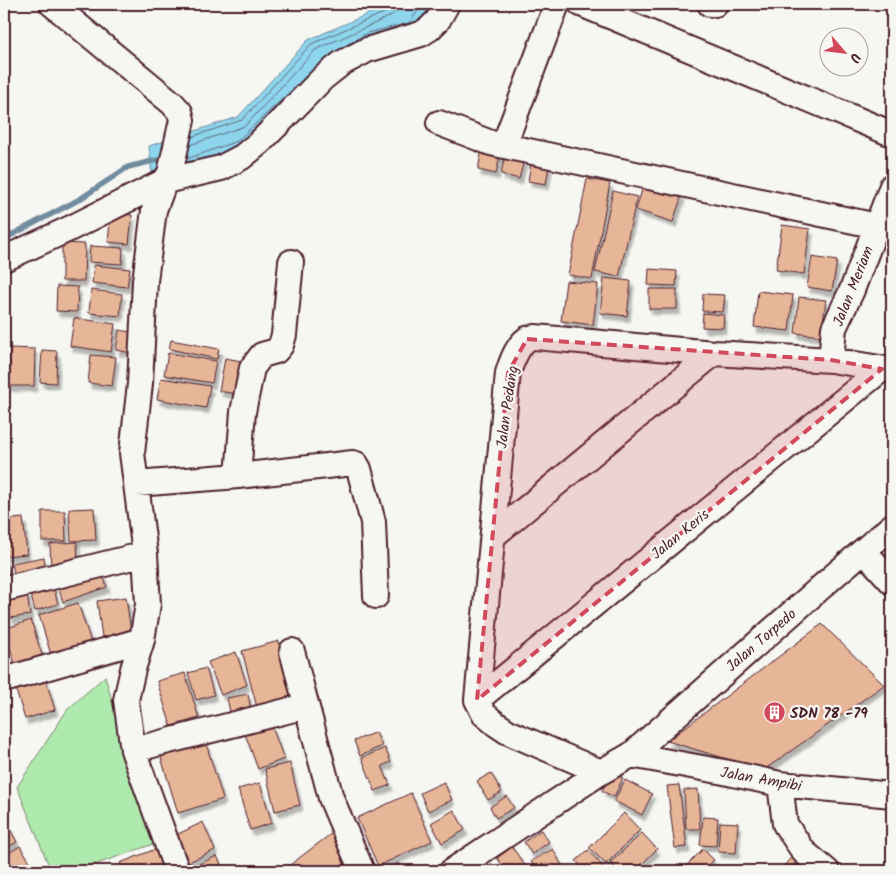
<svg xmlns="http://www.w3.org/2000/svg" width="896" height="875" font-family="Kalam,sans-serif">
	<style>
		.green { fill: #aee9ad; stroke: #7c846c }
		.water { fill: #8cd5ed; stroke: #728c9f }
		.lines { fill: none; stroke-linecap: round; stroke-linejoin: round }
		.shore { stroke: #646879; stroke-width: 1 }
		.stream { stroke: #728c9f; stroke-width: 5.5 }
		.building { fill: #e7b598; stroke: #4a1f2b; filter: url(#shadow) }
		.minor-casing { stroke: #4a1f2b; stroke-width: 28 }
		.minor { stroke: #f6f6f2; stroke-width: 24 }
		.marked { fill: #d1495b; fill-opacity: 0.2; stroke: #d1495b; stroke-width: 4; stroke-dasharray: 10 6; stroke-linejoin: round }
		.labels { text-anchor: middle; stroke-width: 4.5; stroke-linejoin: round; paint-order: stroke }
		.street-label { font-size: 15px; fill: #4a1f2b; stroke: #f6f6f2 }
		.poi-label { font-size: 15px; font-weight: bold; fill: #4a1f2b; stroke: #f6f6f2; text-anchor: start }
	</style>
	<defs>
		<filter id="shadow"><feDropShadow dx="3" dy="5.5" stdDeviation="1" flood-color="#0004"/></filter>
	</defs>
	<rect width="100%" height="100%" fill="#f6f6f2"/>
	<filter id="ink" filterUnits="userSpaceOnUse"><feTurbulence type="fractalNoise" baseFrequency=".02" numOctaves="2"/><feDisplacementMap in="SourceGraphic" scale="10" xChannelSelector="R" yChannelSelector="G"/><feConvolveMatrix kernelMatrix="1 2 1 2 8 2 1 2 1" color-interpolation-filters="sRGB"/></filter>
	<g filter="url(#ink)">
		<path class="green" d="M105 676 119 726 156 843 77 871H51L17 787 67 710Z"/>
		<path class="water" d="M391 4H437L416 33 371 43 243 151 152 176 149 146 238 117 308 40Z"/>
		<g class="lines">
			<path class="shore" d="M338 50 367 33 409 23 423 4
				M191 137 242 120 311 44 388 11 391 8V4
				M190 145 245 126 315 50 391 16 396 11 397 4
				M187 159 237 141 306 77"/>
			<path class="stream" d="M4 239 80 199 128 167 157 160"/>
		</g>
		<path class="building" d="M482 148 501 151 496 174 478 170Z
			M505 155 524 160 519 179 501 174Z
			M532 156 550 160 546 184 528 181Z
			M587 179 610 183 592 279 568 275Z
			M644 183 682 195 673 222 636 210Z
			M613 191 637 197 619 277 595 272Z
			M111 213 132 215 129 244 108 242Z
			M782 225 810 229 804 274 776 270Z
			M889 225 892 226V250L881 246Z
			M62 243 85 244 84 281H62Z
			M90 246 123 248 122 264 89 262Z
			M812 257 837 261 832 291 807 287Z
			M94 265 130 269 127 287 92 283Z
			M649 269 677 271 676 286 648 285Z
			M604 278 631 281 627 316 600 313Z
			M566 281 598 284 593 325 561 321Z
			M57 286 78 287 77 312 56 311Z
			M649 289H677V309H649Z
			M91 290 122 294 120 316 89 313Z
			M758 291 793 295 789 331 754 327Z
			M703 294 725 295 723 312 702 311Z
			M799 297 826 300 821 336 795 333Z
			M703 313 724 315 723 328 702 327Z
			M74 318 115 324 111 352 70 346Z
			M119 330 136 333 132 353 116 350Z
			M171 340 219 349 217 359 169 349Z
			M10 348 35 349 34 386H8Z
			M42 350 57 351 56 383 40 382Z
			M168 353 216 361 212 383 164 375Z
			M91 355 116 357 112 386 88 383Z
			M225 358 247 362 242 395 219 391Z
			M161 378 210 386 206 408 157 399Z
			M94 508 96 540 71 541 69 509Z
			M42 511H65L66 541H42Z
			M23 518 27 554 4 556V520Z
			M77 542 78 567 51 569 50 544Z
			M44 557 47 576 16 582 12 563Z
			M4 561H6L10 584 4 585Z
			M101 569 107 587 63 602 57 583Z
			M53 585 58 604 35 611 30 592Z
			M27 593 30 615 10 618 7 597Z
			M126 597 131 632 102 637 97 601Z
			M78 603 92 645 52 658 39 615Z
			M31 620 43 658 16 667 4 629Z
			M822 624 884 685 764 770 667 741Z
			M4 638 10 665 4 666Z
			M279 641 297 705 259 715 242 651Z
			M236 652 247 685 221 695 208 662Z
			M206 668 214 695 196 700 188 673Z
			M185 673 199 718 171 726 157 681Z
			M44 674 55 710 25 719 14 684Z
			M248 694 252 716 232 721 227 698Z
			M271 724 284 759 258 769 245 734Z
			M376 732 382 746 360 756 354 741Z
			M205 740 223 799 178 813 160 754Z
			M385 748 391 762 382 766 390 785 375 791 362 758Z
			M290 763 300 805 275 811 265 769Z
			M611 772 623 778 614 797 602 791Z
			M491 773 502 792 488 800 477 781Z
			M625 780 652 794 642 815 614 801Z
			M444 782 452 800 428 811 420 793Z
			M260 783 272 823 250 830 238 789Z
			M679 785 687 847 675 848 667 786Z
			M698 789 700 829H686L684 790Z
			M411 793 432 841 378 866 357 818Z
			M507 796 514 808 496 818 490 807Z
			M454 810 465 830 442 843 431 823Z
			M624 813 640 830 606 864 589 848Z
			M703 817 718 818 716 846 700 845Z
			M4 818 17 842 4 849Z
			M203 822 215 850 189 862 176 835Z
			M720 822 738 823 736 853 718 852Z
			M541 830 549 842 532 854 524 842Z
			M332 833 361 871H282Z
			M642 833 657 849 635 871H619L610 863Z
			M20 846 36 871H9L4 863V856Z
			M512 847 529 871H507L497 858Z
			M156 849 165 871H124L120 863Z
			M553 849 565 871H537L531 861Z
			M703 849 714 860 703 871H681Z
			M588 850 607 871H586L576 861Z
			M797 850 802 855 788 871H780Z
			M217 856 224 871H191L190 868Z
			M804 856 822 871H791Z
			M399 863 402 871H380Z"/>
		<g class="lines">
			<defs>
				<path id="minor" d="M52 4 172 103 180 112 182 120 170 173 165 181 154 210 145 281 140 384 132 453 145 554 148 604 142 640 133 669 126 700 133 750 177 871
					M581 4 892 134
					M710 4H715
					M439 123 491 143 877 226
					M504 145 557 4
					M4 259 71 228 165 181 221 168 242 157 259 143 282 120 323 78 342 63 367 50 421 34 429 29 438 20 447 4
					M831 360 834 328 852 290 892 186
					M238 476 243 412 252 368 262 355 276 351 281 345 284 335 291 262
					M136 484 238 476 353 463 356 464 359 469 373 522 376 596
					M493 536 714 353
					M864 551 892 582
					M4 589 145 554
					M292 651 331 798 362 871
					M4 680 142 640
					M477 700 882 369
					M133 750 306 706
					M631 755 724 772 780 784 892 795
					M601 772 508 732 496 724 484 714 477 700 508 373C511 363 518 345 527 339 528 338 534 337 535 337L714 353 831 360 892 370
					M780 784 785 824 804 852 827 871
					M452 871 601 772 631 755 836 574 892 526"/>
			</defs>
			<use href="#minor" class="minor-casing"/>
			<use href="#minor" class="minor"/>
		</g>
	</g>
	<path class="marked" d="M527 339 831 360 882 369 477 700 508 373Z"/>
	<defs>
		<symbol id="building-disc" viewBox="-11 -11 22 22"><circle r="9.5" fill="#d1495b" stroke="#f6f6f2"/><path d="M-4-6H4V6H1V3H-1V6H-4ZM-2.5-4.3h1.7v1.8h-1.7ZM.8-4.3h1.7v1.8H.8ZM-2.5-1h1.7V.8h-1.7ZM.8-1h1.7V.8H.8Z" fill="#fff"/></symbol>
	</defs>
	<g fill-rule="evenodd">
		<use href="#building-disc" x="762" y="700" width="25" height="25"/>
	</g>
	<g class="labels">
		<g class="street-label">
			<text transform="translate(853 286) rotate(-68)" y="5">Jalan Meriam</text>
			<text transform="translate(507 407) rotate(-82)" y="5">Jalan Pedang</text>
			<text transform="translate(680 534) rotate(-39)" y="5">Jalan Keris</text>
			<text transform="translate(761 640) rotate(-41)" y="5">Jalan Torpedo</text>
			<text transform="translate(761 779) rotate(10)" y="5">Jalan Ampibi</text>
		</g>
		<g class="poi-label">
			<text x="790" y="718">SDN 78 -79</text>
		</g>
	</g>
	<rect width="896" height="875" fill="none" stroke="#f6f6f2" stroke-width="20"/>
	<rect x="10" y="10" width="876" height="855" fill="none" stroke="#4a1f2b" stroke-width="2" filter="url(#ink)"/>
	<g transform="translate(844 52) rotate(118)"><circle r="24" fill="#f6f6f2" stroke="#b1a0a2"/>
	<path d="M0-4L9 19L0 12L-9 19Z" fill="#d1495b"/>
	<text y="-8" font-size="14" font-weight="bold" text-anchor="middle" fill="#4a1f2b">U</text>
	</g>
</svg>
